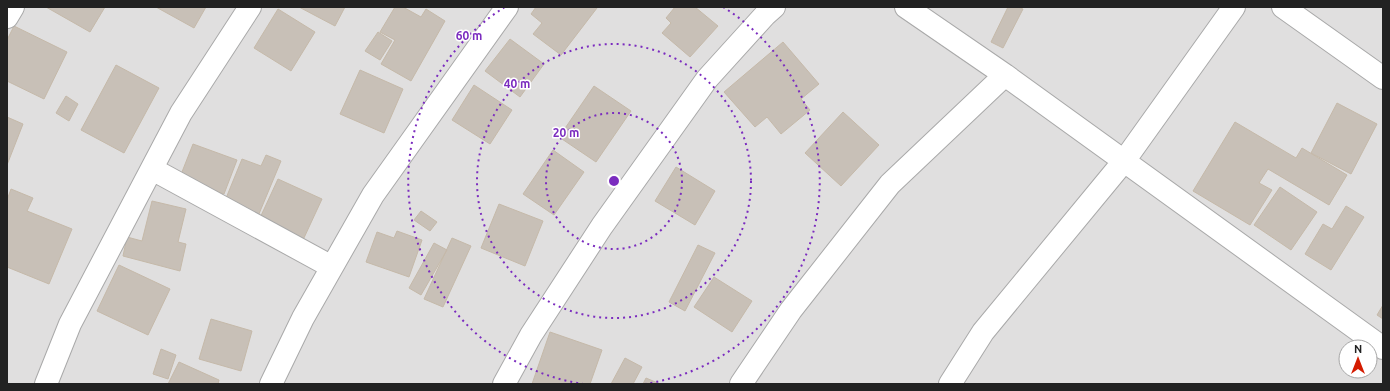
<svg xmlns="http://www.w3.org/2000/svg" width="1390" height="391" font-family="Ubuntu,sans-serif">
	<style>
		.residential { fill: #e0dfdf; fill-rule: evenodd }
		.building { fill: #c8c0b7; stroke: #c5b9a9 }
		.lines { fill: none; stroke-linecap: round; stroke-linejoin: round }
		.minor-casing { stroke: #a9a9a9; stroke-width: 24 }
		.minor { stroke: #fff; stroke-width: 22 }
		.ring { fill: none; stroke: #7b2cbf; stroke-width: 2; stroke-dasharray: 2 4 }
		.centre { fill: #7b2cbf; stroke: #fff; stroke-width: 2 }
		.ring-label { font-size: 12px; text-anchor: middle; font-weight: bold; fill: #7b2cbf; stroke: #fff; stroke-width: 3; stroke-linejoin: round; paint-order: stroke }
	</style>
	<rect width="100%" height="100%" fill="#f2f0e8"/>
	<path class="residential" d="M7 7H1383V384H7ZM1346 347H1370V371H1346Z"/>
	<path class="building" d="M46 7H105L90 32Z
		M156 7H206L194 28Z
		M299 7H345L335 26Z
		M395 7H403L421 17 426 9 445 21 411 81 381 64 395 40 380 32Z
		M536 7H596L597 8 561 55 533 34 542 23 531 14Z
		M675 7H695L718 26 690 57 662 33 671 23 666 18Z
		M1008 7H1018L1023 9 1003 48 991 42Z
		M278 9 315 32 291 71 254 48Z
		M14 26 67 52 44 99 7 81V40Z
		M378 32 392 41 380 60 365 51Z
		M510 39 544 64 520 97 485 71Z
		M783 42 819 84 801 99 810 110 781 134 767 117 755 127 724 92Z
		M116 65 159 88 124 153 81 130Z
		M360 70 403 89 384 133 340 114Z
		M474 85 512 110 490 144 452 120Z
		M594 86 631 111 596 162 559 137Z
		M66 96 78 104 69 121 56 113Z
		M1337 103 1377 124 1351 174 1311 153Z
		M843 112 879 145 841 186 805 153Z
		M7 117 23 124 7 165Z
		M1235 122 1296 158 1302 148 1347 175 1329 205 1268 169 1259 183 1272 190 1250 225 1193 191Z
		M193 144 237 160 224 194 180 177Z
		M553 150 584 172 554 215 523 194Z
		M266 155 281 161 256 221 222 208 242 159 261 166Z
		M676 167 715 191 695 225 655 201Z
		M278 179 322 199 303 240 259 220Z
		M1280 187 1317 212 1291 250 1254 225Z
		M11 189 33 198 27 211 72 229 49 284 7 267V200Z
		M152 201 186 209 178 242 186 244 180 271 123 256 127 237 142 241Z
		M499 204 543 221 525 266 481 248Z
		M1346 206 1364 217 1331 270 1305 254 1323 224 1332 229Z
		M421 211 437 222 430 231 414 220Z
		M397 231 422 240 409 277 366 262 377 232 394 238Z
		M452 238 471 246 443 307 424 299Z
		M434 243 447 250 421 295 409 288Z
		M698 245 715 253 685 311 669 302Z
		M119 265 170 289 148 335 97 311Z
		M714 277 752 301 732 332 694 307Z
		M1383 305V319L1377 315Z
		M211 319 252 331 241 371 199 359Z
		M550 332 602 350 590 384H532Z
		M161 349 176 355 168 379 153 374Z
		M625 358 642 367 633 384H611Z
		M179 362 219 380 218 384H168Z
		M646 378 660 384H643Z"/>
	<g class="lines">
		<defs>
			<path id="minor" d="M906 7 1005 75 1383 348
				M1283 7 1383 78
				M7 17 13 7
				M152 169 332 267
				M46 384 70 324 181 113 250 7
				M271 384 303 318 373 195 507 7
				M504 384 531 335 602 226 707 79 765 15 774 7
				M741 384 791 310 890 184 1005 75
				M950 384 983 332 1124 161 1234 7"/>
		</defs>
		<use href="#minor" class="minor-casing"/>
		<use href="#minor" class="minor"/>
	</g>
	<g class="ring">
		<circle cx="614" cy="181" r="68"/>
		<circle cx="614" cy="181" r="137"/>
		<path d="M584 384A205 205 0 0 1 505 7M723 7A205 205 0 0 1 644 384"/>
	</g>
	<circle cx="614" cy="181" r="6" class="centre"/>
	<g class="ring-label">
		<text x="469" y="40">60 m</text>
		<text x="517" y="88">40 m</text>
		<text x="566" y="137">20 m</text>
	</g>
	<rect width="1390" height="391" fill="none" stroke="#222222" stroke-width="16"/>
	<g transform="translate(1358 359)"><circle r="19" fill="#ffffff" stroke="#a7a7a7"/>
	<path d="M0-3L7 15L0 10L-7 15Z" fill="#d41b00"/>
	<text y="-6" font-size="11" font-weight="bold" text-anchor="middle" fill="#222222">N</text>
	</g>
</svg>
